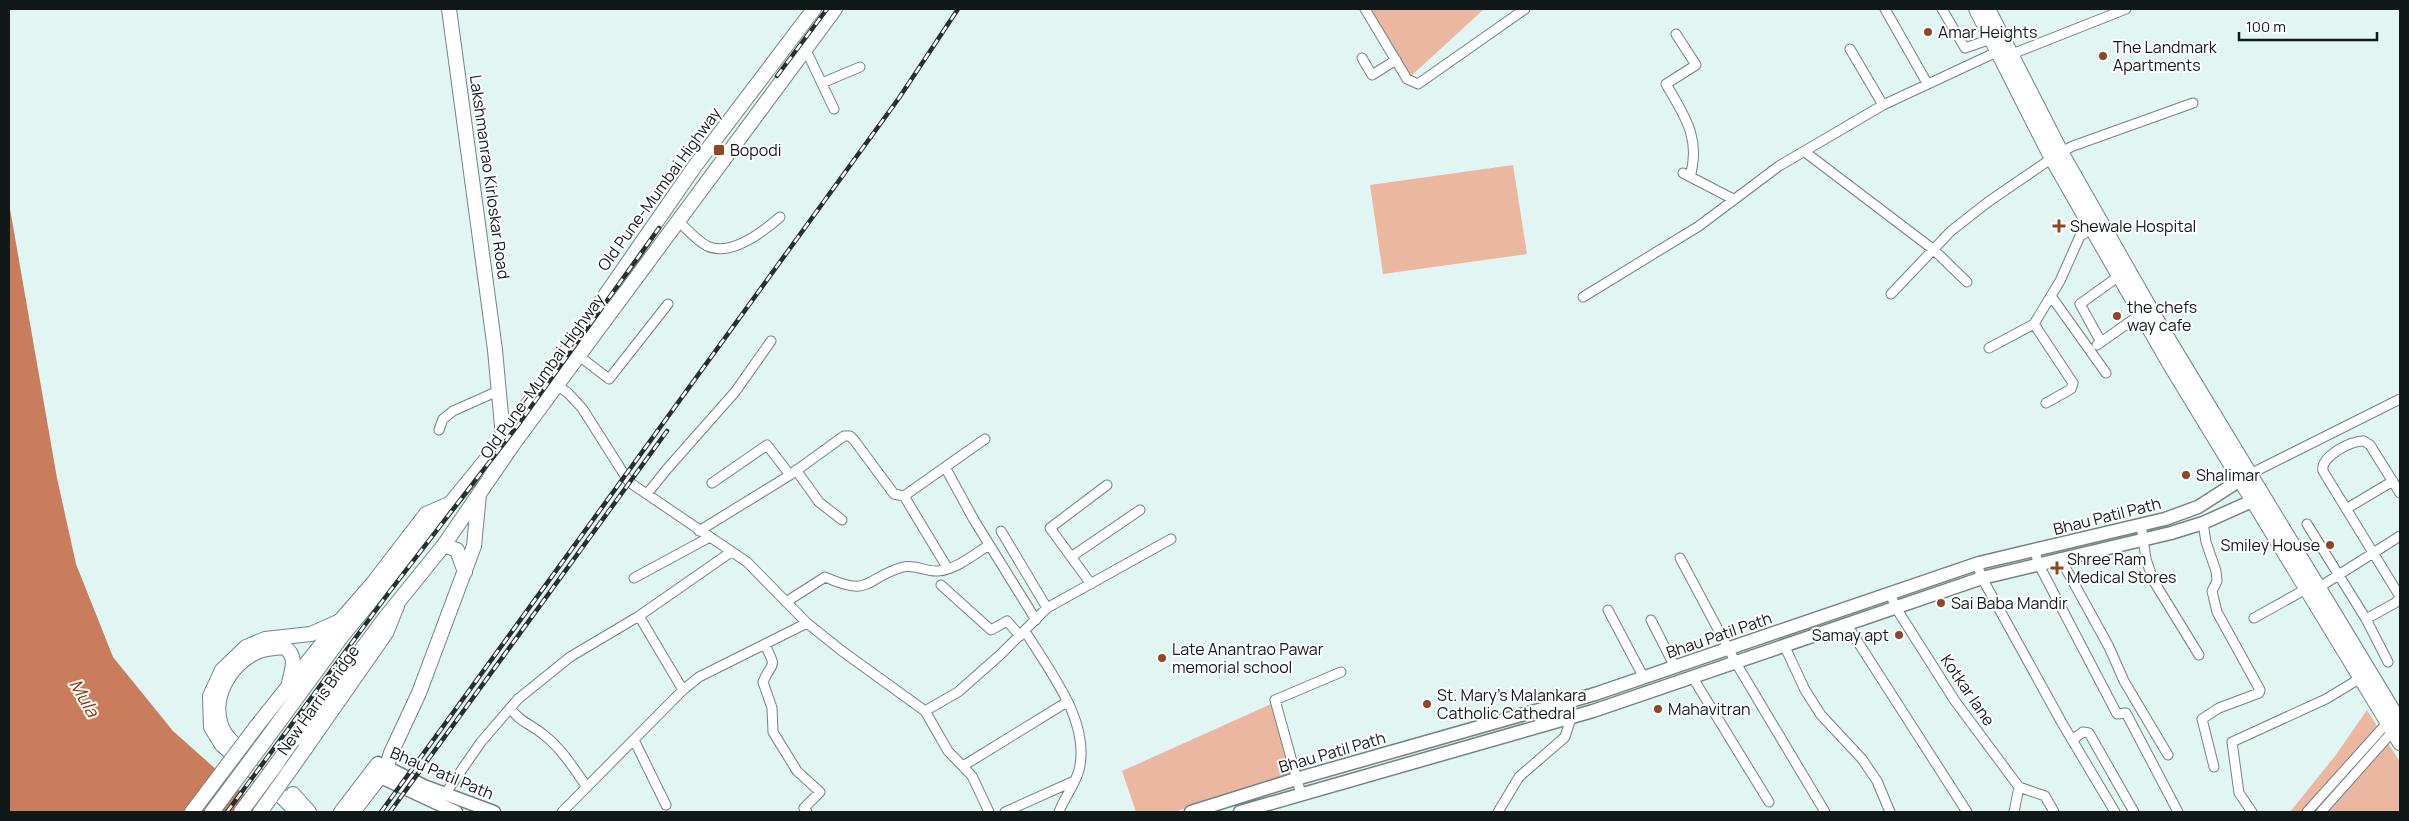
<svg xmlns="http://www.w3.org/2000/svg" width="2409" height="821" font-family="Manrope,sans-serif">
	<style>
		.green { fill: #ebb7a1 }
		.water { fill: #ca7d5d }
		.lines { fill: none; stroke-linecap: round; stroke-linejoin: round }
		.minor-casing { stroke: #718482; stroke-width: 11 }
		.secondary-casing { stroke: #718482; stroke-width: 15 }
		.primary-casing { stroke: #718482; stroke-width: 16 }
		.trunk-casing { stroke: #718482; stroke-width: 16 }
		.minor { stroke: #fff; stroke-width: 9 }
		.secondary { stroke: #fff; stroke-width: 12 }
		.primary { stroke: #fff; stroke-width: 14 }
		.trunk { stroke: #fff; stroke-width: 14 }
		.rail-casing { stroke: #26302f; stroke-width: 4.5 }
		.rail { stroke: #fefefe; stroke-width: 2.5; stroke-dasharray: 8; stroke-linecap: butt }
		.primary-bridge-casing { stroke: #718482; stroke-width: 16; stroke-linecap: butt }
		.trunk-bridge-casing { stroke: #718482; stroke-width: 16; stroke-linecap: butt }
		.primary-bridge { stroke: #fff; stroke-width: 14 }
		.trunk-bridge { stroke: #fff; stroke-width: 14 }
		.poi-dot { fill: #8e4625; stroke: #fefefe; stroke-width: 2 }
		.labels { text-anchor: middle; stroke-width: 4; stroke-linejoin: round; paint-order: stroke }
		.poi-label { font-size: 16px; fill: #111918; stroke: #fefefe; text-anchor: start }
		.street-label { font-size: 16px; fill: #111918; stroke: #fefefe }
		.water-label { font-size: 18px; font-style: italic; fill: #923600; stroke: #fefefe }
	</style>
	<rect width="100%" height="100%" fill="#e1f6f3"/>
	<path class="green" d="M1365 9H1484L1409 78Z
		M1513 165 1527 254 1383 274 1370 185Z
		M1271 704 1291 775 1174 812H1136L1122 771Z
		M2367 710 2400 762V812H2290L2335 756Z"/>
	<path class="water" d="M9 203 57 478 76 564 113 657 173 731 264 812H10L9 810Z"/>
	<g class="lines">
		<defs>
			<path id="minor" d="M1365 9 1407 79 1418 84 1525 9
				M1885 9 1927 83
				M1942 9 1965 48 1991 39
				M1676 34 1696 65 1666 84C1685 117 1701 138 1690 177
				M805 48 834 109
				M1850 49 1883 105
				M2012 54 2126 9
				M1362 58 1372 75 1396 60
				M822 83 860 67
				M1805 152 1934 250 1967 282
				M1683 173 1733 199
				M677 220C686 228 696 240 707 246 731 257 764 231 780 217
				M1891 294 1951 231 1988 202 2061 152 2073 146 2193 103
				M2051 296 2106 373
				M1583 297 1699 226 1779 166 1883 105 2001 50
				M2034 324 2073 383 2071 389 2046 403
				M2101 342 2080 304 2119 276
				M2097 345 2141 314
				M1989 348 2034 324 2060 281 2080 236 2092 229
				M579 356 609 379 668 304
				M554 383 568 393 582 408 629 482 747 562 807 623 842 651 925 711 948 751 972 776 989 812
				M439 430 443 419 453 411 498 391
				M945 467 974 520 1036 620
				M796 470 819 502 842 520
				M2250 474 2400 399
				M712 483 767 445 790 475
				M647 494 667 469 735 392 771 341
				M2346 509 2393 481
				M2203 523 2206 542 2216 571 2217 581 2212 591 2217 612 2260 690 2259 693 2219 708 2202 719 2214 767
				M2307 524 2366 619 2388 662
				M2141 525 2146 559 2153 580 2199 655
				M699 531 790 475 844 436H850L854 440 894 494 904 496
				M1001 531 1047 608
				M2035 550 2038 563 2117 714 2126 713 2178 812
				M1071 557 1140 510
				M1680 558 1736 663 1825 812
				M2060 558 2109 647 2124 681 2168 755
				M1977 564 1982 578 2062 723 2115 812
				M948 569 904 496 985 439
				M634 578 708 538
				M1091 584 1050 528 1107 485
				M941 585 991 630 1007 621 1020 636
				M2318 588 2400 536
				M1890 593 1896 608 1955 701 2019 787 2045 796 2054 812
				M786 602 825 577C872 598 864 578 903 567 915 564 926 572 938 571 955 570 975 554 989 545
				M1608 610 1644 678
				M639 616 683 690
				M2254 618 2306 589
				M2366 619 2395 603 2399 599V595L2323 471C2320 457 2351 440 2364 441L2370 445 2400 493
				M1651 620 1675 667
				M1847 625 1967 812
				M1025 631C1049 671 1091 721 1079 770 1075 785 1064 798 1059 812
				M765 645C778 671 772 660 763 682L772 708 773 732 797 771 820 792 804 808 807 812
				M1785 647 1805 690 1821 715 1862 759 1877 781 1890 812
				M1693 678 1769 802
				M510 708C521 723 531 724 544 735 562 749 574 769 587 787
				M925 711 958 692 1000 655 1047 608 1171 539
				M634 740 666 805
				M2072 740 2083 732 2089 733 2134 812
				M963 766 1067 702
				M445 794 481 742 518 699 570 657 639 616 731 552
				M1301 794 1275 700 1341 672
				M562 812 683 690 699 677 807 623
				M1005 812 1074 781
				M1498 812 1519 777 1565 737 1571 718 1566 702
				M2014 812 2019 787
				M2252 812 2239 793 2232 742 2326 699 2359 679
				M2307 812 2387 723
				M2321 812 2393 731"/>
			<path id="secondary" d="M378 763 424 786 494 812
				M372 773 456 812
				M1191 812 1296 779 1595 694 1979 563 2165 519 2198 507 2248 475
				M1240 812 1593 711 1982 578 2171 533 2203 523 2261 497"/>
			<path id="primary" d="M449 9 495 350 503 437 508 442
				M1976 9 2052 159 2169 363 2400 743
				M1988 9 2061 152 2155 317 2400 722
				M256 727 340 621 373 583 426 514 449 504
				M305 749 386 633 397 606
				M260 812 271 797"/>
			<path id="trunk" d="M444 545 457 550 465 572
				M259 749 342 636 485 461 548 378 695 166 814 9
				M248 756C238 747 225 738 221 725 211 696 231 664 257 652 266 648 275 648 284 647 298 656 292 669 289 683
				M278 762 385 618 444 545 514 443 835 9
				M293 794 309 812
				M297 812 271 786 222 745 211 727 210 696 222 670 246 647 265 639 311 634 340 621
				M341 812 377 765
				M353 812 386 769 391 753 419 693 474 546 479 494"/>
		</defs>
		<use href="#minor" class="minor-casing"/>
		<use href="#secondary" class="secondary-casing"/>
		<use href="#primary" class="primary-casing"/>
		<use href="#trunk" class="trunk-casing"/>
		<use href="#minor" class="minor"/>
		<use href="#secondary" class="secondary"/>
		<use href="#primary" class="primary"/>
		<use href="#trunk" class="trunk"/>
		<defs>
			<path id="rail" d="M777 76 827 9
				M227 812 390 591 518 425 659 228
				M381 812 899 98 958 9
				M390 812 667 431"/>
		</defs>
		<use href="#rail" class="rail-casing"/>
		<use href="#rail" class="rail"/>
		<defs>
			<path id="primary-bridge" d="M271 797 305 749
				M192 812 256 727"/>
			<path id="trunk-bridge" d="M212 812 259 749
				M241 812 278 762"/>
		</defs>
		<use href="#primary-bridge" class="primary-bridge-casing"/>
		<use href="#trunk-bridge" class="trunk-bridge-casing"/>
		<use href="#primary-bridge" class="primary-bridge"/>
		<use href="#trunk-bridge" class="trunk-bridge"/>
	</g>
	<g class="poi-dot">
		<circle cx="1928" cy="32" r="5"/>
		<circle cx="2103" cy="56" r="5"/>
		<rect x="713" y="144" width="12" height="12" rx="2.5"/>
		<path d="M2056.5 218.5h5v5h5v5h-5v5h-5v-5h-5v-5h5z"/>
		<circle cx="2117" cy="316" r="5"/>
		<circle cx="2186" cy="475" r="5"/>
		<circle cx="2330" cy="545" r="5"/>
		<path d="M2054.5 560.5h5v5h5v5h-5v5h-5v-5h-5v-5h5z"/>
		<circle cx="1941" cy="603" r="5"/>
		<circle cx="1899" cy="635" r="5"/>
		<circle cx="1162" cy="658" r="5"/>
		<circle cx="1427" cy="704" r="5"/>
		<circle cx="1658" cy="709" r="5"/>
	</g>
	<g class="labels">
		<g class="poi-label">
			<text x="1938" y="38">Amar Heights</text>
			<text x="2113" y="53">The Landmark<tspan x="2113" dy="18">Apartments</tspan></text>
			<text x="730" y="156">Bopodi</text>
			<text x="2070" y="232">Shewale Hospital</text>
			<text x="2127" y="313">the chefs<tspan x="2127" dy="18">way cafe</tspan></text>
			<text x="2196" y="481">Shalimar</text>
			<text x="2320" y="551" text-anchor="end">Smiley House</text>
			<text x="2067" y="565">Shree Ram<tspan x="2067" dy="18">Medical Stores</tspan></text>
			<text x="1951" y="609">Sai Baba Mandir</text>
			<text x="1889" y="641" text-anchor="end">Samay apt</text>
			<text x="1172" y="655">Late Anantrao Pawar<tspan x="1172" dy="18">memorial school</tspan></text>
			<text x="1437" y="701">St. Mary's Malankara<tspan x="1437" dy="18">Catholic Cathedral</tspan></text>
			<text x="1668" y="715">Mahavitran</text>
		</g>
		<g class="street-label">
			<text transform="translate(490 177) rotate(82)" y="6">Lakshmanrao Kirloskar Road</text>
			<text transform="translate(659 189) rotate(-54)" y="6">Old Pune-Mumbai Highway</text>
			<text transform="translate(542 376) rotate(-54)" y="6">Old Pune–Mumbai Highway</text>
			<text transform="translate(2107 516) rotate(-14)" y="6">Bhau Patil Path</text>
			<text transform="translate(1719 635) rotate(-19)" y="6">Bhau Patil Path</text>
			<text transform="translate(1968 690) rotate(56)" y="6">Kotkar lane</text>
			<text transform="translate(318 700) rotate(-55)" y="6">New Harris Bridge</text>
			<text transform="translate(1332 752) rotate(-16)" y="6">Bhau Patil Path</text>
			<text transform="translate(442 773) rotate(23)" y="6">Bhau Patil Path</text>
		</g>
		<g class="water-label">
			<text transform="translate(84 698) rotate(60)" y="6">Mula</text>
		</g>
	</g>
	<rect width="2409" height="821" fill="none" stroke="#111918" stroke-width="20"/>
	<path d="M2239 32v8h138v-8" fill="none" stroke="#111918" stroke-width="2.5"/>
	<text x="2246" y="32" font-size="15" fill="#111918" stroke="#fefefe" stroke-width="4" paint-order="stroke">100 m</text>
</svg>
